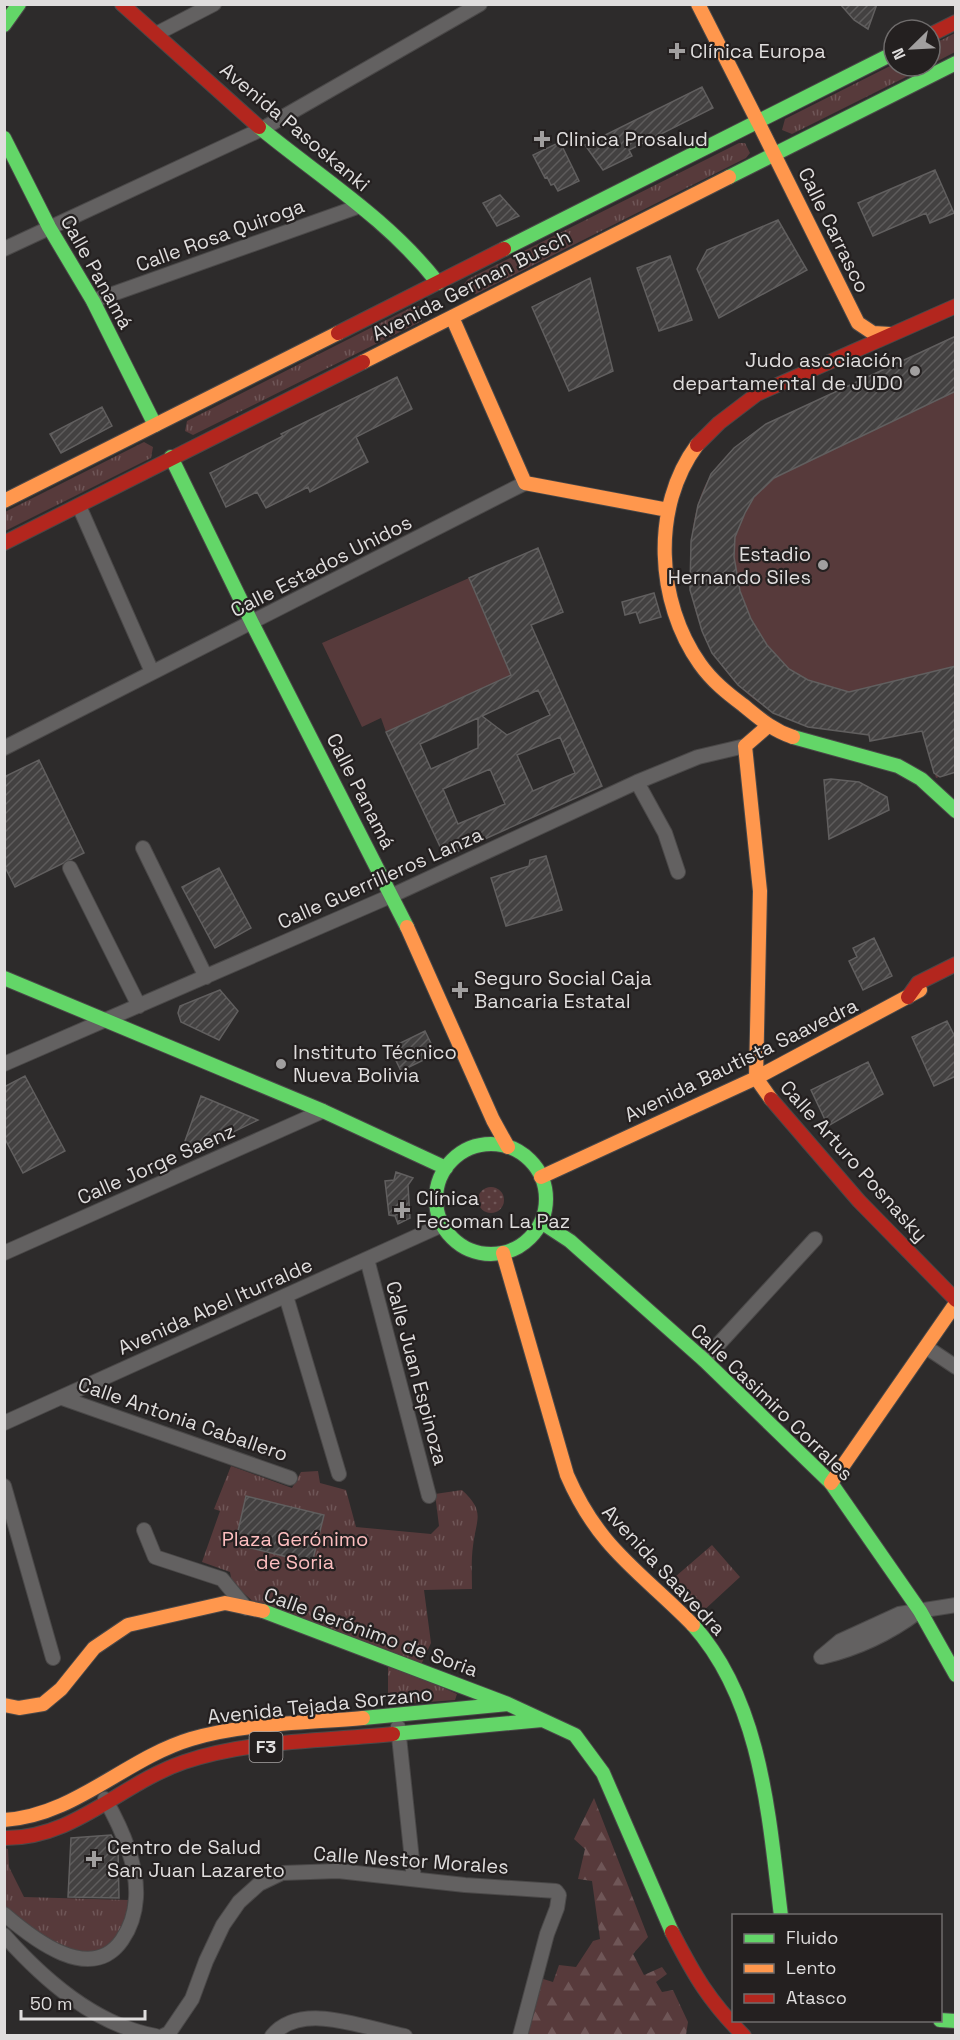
<svg xmlns="http://www.w3.org/2000/svg" width="960" height="2040" font-family="'Space Grotesk',sans-serif">
	<style>
		.grass { fill: url(#grass-dots) }
		.forest { fill: url(#forest-firs) }
		.park { fill: url(#park-tufts) }
		.garden { fill: #573a3b }
		.building { fill: url(#building-hatch); stroke: #615f5f; stroke-width: 1.5; fill-rule: evenodd }
		.lines { fill: none; stroke-linecap: round; stroke-linejoin: round }
		.street-casing { stroke: #4a4848; stroke-width: 16 }
		.fast-casing { stroke: #4a4848; stroke-width: 16 }
		.slow-casing { stroke: #4a4848; stroke-width: 16 }
		.jam-casing { stroke: #4a4848; stroke-width: 16 }
		.street { stroke: #636161; stroke-width: 14 }
		.fast { stroke: #63d668; stroke-width: 14 }
		.slow { stroke: #ff974d; stroke-width: 14 }
		.jam { stroke: #b3261e; stroke-width: 14 }
		.poi-dot { fill: #a19f9f; stroke: #242020; stroke-width: 2 }
		.labels { text-anchor: middle; stroke-width: 4.5; stroke-linejoin: round; paint-order: stroke }
		.shield { fill: #242020; stroke: #a7a4a4; stroke-width: 1.5 }
		.shield-label { font-size: 18px; font-weight: bold; fill: #dfdddd }
		.poi-label { font-size: 20px; fill: #dfdddd; stroke: #242020; text-anchor: start }
		.street-label { font-size: 20px; fill: #dfdddd; stroke: #242020 }
		.park-label { font-size: 20px; fill: #fdbebf; stroke: #242020 }
	</style>
	<defs>
		<pattern id="grass-dots" width="8" height="8" patternUnits="userSpaceOnUse" patternTransform="scale(1.5)"><rect width="8" height="8" fill="#573a3b"/><path d="M2 2h.1M6 6h.1" fill="none" stroke="#6f5657" stroke-width="1.8" stroke-linecap="round"/></pattern>
		<pattern id="forest-firs" width="22" height="20" patternUnits="userSpaceOnUse" patternTransform="scale(1.5)"><rect width="22" height="20" fill="#573a3b"/><path d="M5 1l3.5 6h-7zM16 11l3.5 6h-7z" fill="#6f5657"/></pattern>
		<pattern id="park-tufts" width="24" height="20" patternUnits="userSpaceOnUse" patternTransform="scale(1.5)"><rect width="24" height="20" fill="#573a3b"/><path d="M3 7l-1-3M5 7V3M7 7l1-3M15 17l-1-3M17 17v-4M19 17l1-3" fill="none" stroke="#6f5657"/></pattern>
		<pattern id="building-hatch" width="6" height="6" patternUnits="userSpaceOnUse" patternTransform="scale(1.5)"><rect width="6" height="6" fill="#434141"/><path d="M-1 1l2-2M0 6l6-6M5 7l2-2" fill="none" stroke="#5e5c5c"/></pattern>
	</defs>
	<rect width="100%" height="100%" fill="#2d2b2b"/>
	<path class="grass" d="M478 1200a13 13 0 1 1 26 0a13 13 0 1 1-26 0Z"/>
	<path class="forest" d="M594 1798 648 1937 633 1954 644 1975 662 1967 667 1974 656 1982 662 1992 673 1990 688 2022 686 2035H529L525 2018 540 1978 553 1982 559 1965 576 1967 593 1941 600 1939 592 1881 578 1879 585 1849 574 1839Z"/>
	<path class="park" d="M955 33V52L930 65V46Z
		M894 64V66H928L792 134 782 130 785 119Z
		M739 143H745L750 153 746 158 476 294 465 290 464 284 468 279Z
		M414 306H420L424 311 422 321 193 435 185 431 187 421Z
		M144 442 153 447 151 458 5 531V512Z
		M231 1466 292 1488 301 1472 318 1471 320 1483 346 1490 356 1527 431 1534 439 1526 435 1494 462 1490C486 1512 476 1519 473 1546 471 1560 472 1575 472 1589L424 1590 431 1643 421 1665 257 1605 232 1583 230 1572 202 1562 220 1511 214 1509Z
		M712 1545 740 1577 701 1613 668 1583Z
		M388 1663 457 1694 455 1700 388 1705Z
		M4 1848 8 1849 9 1867 24 1897 128 1900C120 1992 46 1942 5 1908Z"/>
	<path class="garden" d="M955 336V772L936 778 922 731 870 741 867 730C778 740 706 678 691 591 689 580 691 566 691 555 691 529 697 494 713 472 744 429 794 411 840 390 879 372 917 354 955 336Z
		M469 578 502 655 538 641 546 659 386 732 381 718 362 727 322 643Z"/>
	<path class="building" d="M840 4H877L868 29 854 20Z
		M702 87 713 108 629 150 632 156 603 170 585 145Z
		M560 142 579 181 558 191 554 184 551 185 547 177 545 178 533 155Z
		M935 170 954 213 930 223 926 213 873 236 858 203Z
		M500 195 519 216 497 226 483 203Z
		M778 220 807 270 719 318 697 269 707 250Z
		M670 256 692 320 659 331 637 268Z
		M590 278 613 371 569 391 532 307Z
		M956 336V391L774 478 754 497 745 513 735 537 734 557 740 591 751 619 767 645 789 669 808 680 849 692 956 666V772L940 777 934 773 922 731 870 741 869 735 808 727 773 713 738 685 712 653 702 631 690 590 691 541 698 505 711 474 734 448 766 424Z
		M397 377 412 409 356 437 368 462 310 492 308 487 266 508 257 492 226 507 210 473 283 436 281 434Z
		M102 407 112 426 61 453 50 434Z
		M538 548 563 612 531 625 602 786 445 857 386 732 511 675 469 578ZM538 690 550 715 507 735 482 716ZM478 718V748L431 769 420 744ZM560 737 575 773 533 791 517 755ZM490 769 505 804 458 824 443 789Z
		M654 593 661 617 640 623 636 612 625 615 622 602Z
		M39 760 84 853 15 887 4 865V777Z
		M831 779 859 782 887 797 889 810 829 839 824 780Z
		M546 856 562 910 506 926 491 878 529 866 530 860Z
		M219 868 251 928 215 948 182 887Z
		M874 938 892 976 863 990 849 961 857 957 853 948Z
		M220 990 238 1011 219 1040 181 1022 178 1013 180 1006Z
		M947 1021 956 1039V1076L934 1086 912 1037Z
		M425 1031 436 1054 401 1071 390 1048Z
		M868 1062 883 1094 828 1126 811 1090Z
		M25 1076 65 1151 23 1173 4 1137V1087Z
		M201 1096 258 1120 190 1153 185 1141Z
		M396 1172 413 1178 408 1185 410 1218 398 1224 395 1216 389 1215 385 1181 394 1180Z
		M246 1496 324 1515 312 1563 235 1544Z
		M111 1835 118 1847 119 1898 68 1897 71 1838Z"/>
	<g class="lines">
		<defs>
			<path id="street" d="M156 34 214 4
				M4 249 262 129 480 4
				M93 301 360 206
				M79 506 152 672
				M4 748 525 483
				M637 782 665 833 678 872
				M143 848 206 977
				M70 868 139 1006
				M4 1064 393 895 637 782 698 757 745 746
				M4 1253 323 1111
				M367 1259 429 1496
				M286 1296 339 1474
				M926 1347 956 1367
				M704 1360 815 1239
				M62 1398 290 1478
				M4 1423 442 1225
				M4 1486 53 1658
				M144 1530 155 1557 222 1579 246 1608
				M821 1657 840 1641 899 1614 956 1605
				M822 1657C856 1649 890 1633 918 1612
				M398 1727 414 1879
				M4 1914C33 1939 91 1985 122 1940 131 1927 135 1914 136 1898 138 1865 121 1827 105 1799
				M4 1935C44 1980 95 2025 156 2036
				M163 2036 169 2033 192 1999 206 1961 223 1925 239 1902 259 1884 282 1873 338 1871 465 1885 556 1891 559 1895 557 1908 547 1934 520 2036
				M272 2036C301 2000 367 2029 405 2036"/>
			<path id="fast" d="M4 25 19 4
				M259 127C321 178 388 219 438 283
				M4 138 49 227 93 301 155 425
				M729 177 956 63
				M504 249 894 53
				M171 457 252 623 407 927
				M793 737 898 766 921 779 956 811
				M4 978 323 1111 446 1168
				M436 1199a55 55 0 1 1 110 0a55 55 0 1 1-110 0Z
				M541 1222 570 1241 704 1360 831 1483 920 1611 956 1675
				M263 1611 508 1704
				M693 1625C762 1702 769 1818 781 1916
				M363 1718 508 1704 575 1735 603 1773 672 1932
				M393 1734 542 1720
				M940 2020 956 2021"/>
			<path id="slow" d="M698 4 758 122
				M758 122 858 323 873 333 890 334
				M452 317 525 483 668 510
				M363 362 729 177
				M697 445C651 507 656 602 700 664 712 681 727 693 743 705 759 718 772 730 793 737
				M4 501 338 333
				M768 726 745 746 760 891 756 1078 771 1099
				M407 927 493 1120 508 1147
				M541 1177 756 1078 920 990
				M503 1253 567 1475C599 1549 640 1571 693 1625
				M831 1483 956 1303
				M4 1705 19 1708 43 1704 61 1689 94 1648 128 1625 225 1603 263 1611
				M4 1820C74 1816 125 1759 191 1739 245 1723 307 1723 363 1718"/>
			<path id="jam" d="M122 4 259 127
				M930 35 956 22
				M338 333 504 249
				M697 445 719 423 757 394 956 306
				M4 543 363 362
				M908 997 918 983 956 964
				M771 1099 859 1201 956 1300
				M4 1838C74 1839 120 1784 184 1762 249 1740 324 1741 393 1734
				M672 1932C694 1975 709 2001 744 2036"/>
		</defs>
		<use href="#street" class="street-casing"/>
		<use href="#fast" class="fast-casing"/>
		<use href="#slow" class="slow-casing"/>
		<use href="#jam" class="jam-casing"/>
		<use href="#street" class="street"/>
		<use href="#fast" class="fast"/>
		<use href="#slow" class="slow"/>
		<use href="#jam" class="jam"/>
	</g>
	<g class="poi-dot">
		<path d="M674 42h6v6h6v6h-6v6h-6v-6h-6v-6h6z"/>
		<path d="M539 130h6v6h6v6h-6v6h-6v-6h-6v-6h6z"/>
		<circle cx="915" cy="371" r="6"/>
		<circle cx="823" cy="565" r="6"/>
		<path d="M457 981h6v6h6v6h-6v6h-6v-6h-6v-6h6z"/>
		<circle cx="281" cy="1064" r="6"/>
		<path d="M399 1201h6v6h6v6h-6v6h-6v-6h-6v-6h6z"/>
		<path d="M91 1850h6v6h6v6h-6v6h-6v-6h-6v-6h6z"/>
	</g>
	<g class="labels">
		<rect class="shield" x="249.5" y="1732" width="33" height="30" rx="4.5"/>
		<g class="shield-label">
			<text x="266" y="1753">F3</text>
		</g>
		<g class="poi-label">
			<text x="690" y="58">Clínica Europa</text>
			<text x="556" y="146">Clinica Prosalud</text>
			<text x="903" y="367" text-anchor="end">Judo asociación<tspan x="903" dy="23">departamental de JUDO</tspan></text>
			<text x="811" y="561" text-anchor="end">Estadio<tspan x="811" dy="23">Hernando Siles</tspan></text>
			<text x="474" y="985">Seguro Social Caja<tspan x="474" dy="23">Bancaria Estatal</tspan></text>
			<text x="293" y="1059">Instituto Técnico<tspan x="293" dy="23">Nueva Bolivia</tspan></text>
			<text x="416" y="1205">Clínica<tspan x="416" dy="23">Fecoman La Paz</tspan></text>
			<text x="107" y="1854">Centro de Salud<tspan x="107" dy="23">San Juan Lazareto</tspan></text>
		</g>
		<g class="street-label">
			<text transform="translate(295 127) rotate(40)" y="7">Avenida Pasoskanki</text>
			<text transform="translate(834 230) rotate(64)" y="7">Calle Carrasco</text>
			<text transform="translate(220 235) rotate(-20)" y="7">Calle Rosa Quiroga</text>
			<text transform="translate(97 272) rotate(61)" y="7">Calle Panamá</text>
			<text transform="translate(471 285) rotate(-27)" y="7">Avenida German Busch</text>
			<text transform="translate(321 566) rotate(-27)" y="7">Calle Estados Unidos</text>
			<text transform="translate(361 791) rotate(63)" y="7">Calle Panamá</text>
			<text transform="translate(380 878) rotate(-24)" y="7">Calle Guerrilleros Lanza</text>
			<text transform="translate(741 1060) rotate(-26)" y="7">Avenida Bautista Saavedra</text>
			<text transform="translate(854 1161) rotate(48)" y="7">Calle Arturo Posnasky</text>
			<text transform="translate(156 1164) rotate(-24)" y="7">Calle Jorge Saenz</text>
			<text transform="translate(215 1306) rotate(-24)" y="7">Avenida Abel Iturralde</text>
			<text transform="translate(417 1373) rotate(75)" y="7">Calle Juan Espinoza</text>
			<text transform="translate(772 1402) rotate(44)" y="7">Calle Casimiro Corrales</text>
			<text transform="translate(183 1419) rotate(19)" y="7">Calle Antonia Caballero</text>
			<text transform="translate(664 1570) rotate(47)" y="7">Avenida Saavedra</text>
			<text transform="translate(371 1632) rotate(20)" y="7">Calle Gerónimo de Soria</text>
			<text transform="translate(320 1705) rotate(-6)" y="7">Avenida Tejada Sorzano</text>
			<text transform="translate(411 1860) rotate(4)" y="7">Calle Nestor Morales</text>
		</g>
		<g class="park-label">
			<text x="295" y="1546">Plaza Gerónimo<tspan x="295" dy="23">de Soria</tspan></text>
		</g>
	</g>
	<rect width="960" height="2040" fill="none" stroke="#dfdddd" stroke-width="12"/>
	<rect x="732" y="1914" width="210" height="108" fill="#242020" stroke="#6f6c6c" stroke-width="1.5"/>
	<rect x="744" y="1934" width="30" height="9" fill="#63d668" stroke="#6f6c6c" stroke-width="1.5"/>
	<text x="786" y="1944" font-size="18" fill="#dfdddd">Fluido</text>
	<rect x="744" y="1964" width="30" height="9" fill="#ff974d" stroke="#6f6c6c" stroke-width="1.5"/>
	<text x="786" y="1974" font-size="18" fill="#dfdddd">Lento</text>
	<rect x="744" y="1994" width="30" height="9" fill="#b3261e" stroke="#6f6c6c" stroke-width="1.5"/>
	<text x="786" y="2004" font-size="18" fill="#dfdddd">Atasco</text>
	<g transform="translate(912 48) rotate(246)"><circle r="28" fill="#242020" stroke="#6f6c6c" stroke-width="1.5"/>
	<path d="M0-4.5L10 22L0 15L-10 22Z" fill="#a19f9f"/>
	<text y="-9" font-size="16" font-weight="bold" text-anchor="middle" fill="#dfdddd">N</text>
	</g>
	<path d="M21 2010v9h124v-9" fill="none" stroke="#dfdddd" stroke-width="3"/>
	<text x="30" y="2010" font-size="18" fill="#dfdddd" stroke="#242020" stroke-width="4.5" paint-order="stroke">50 m</text>
</svg>
